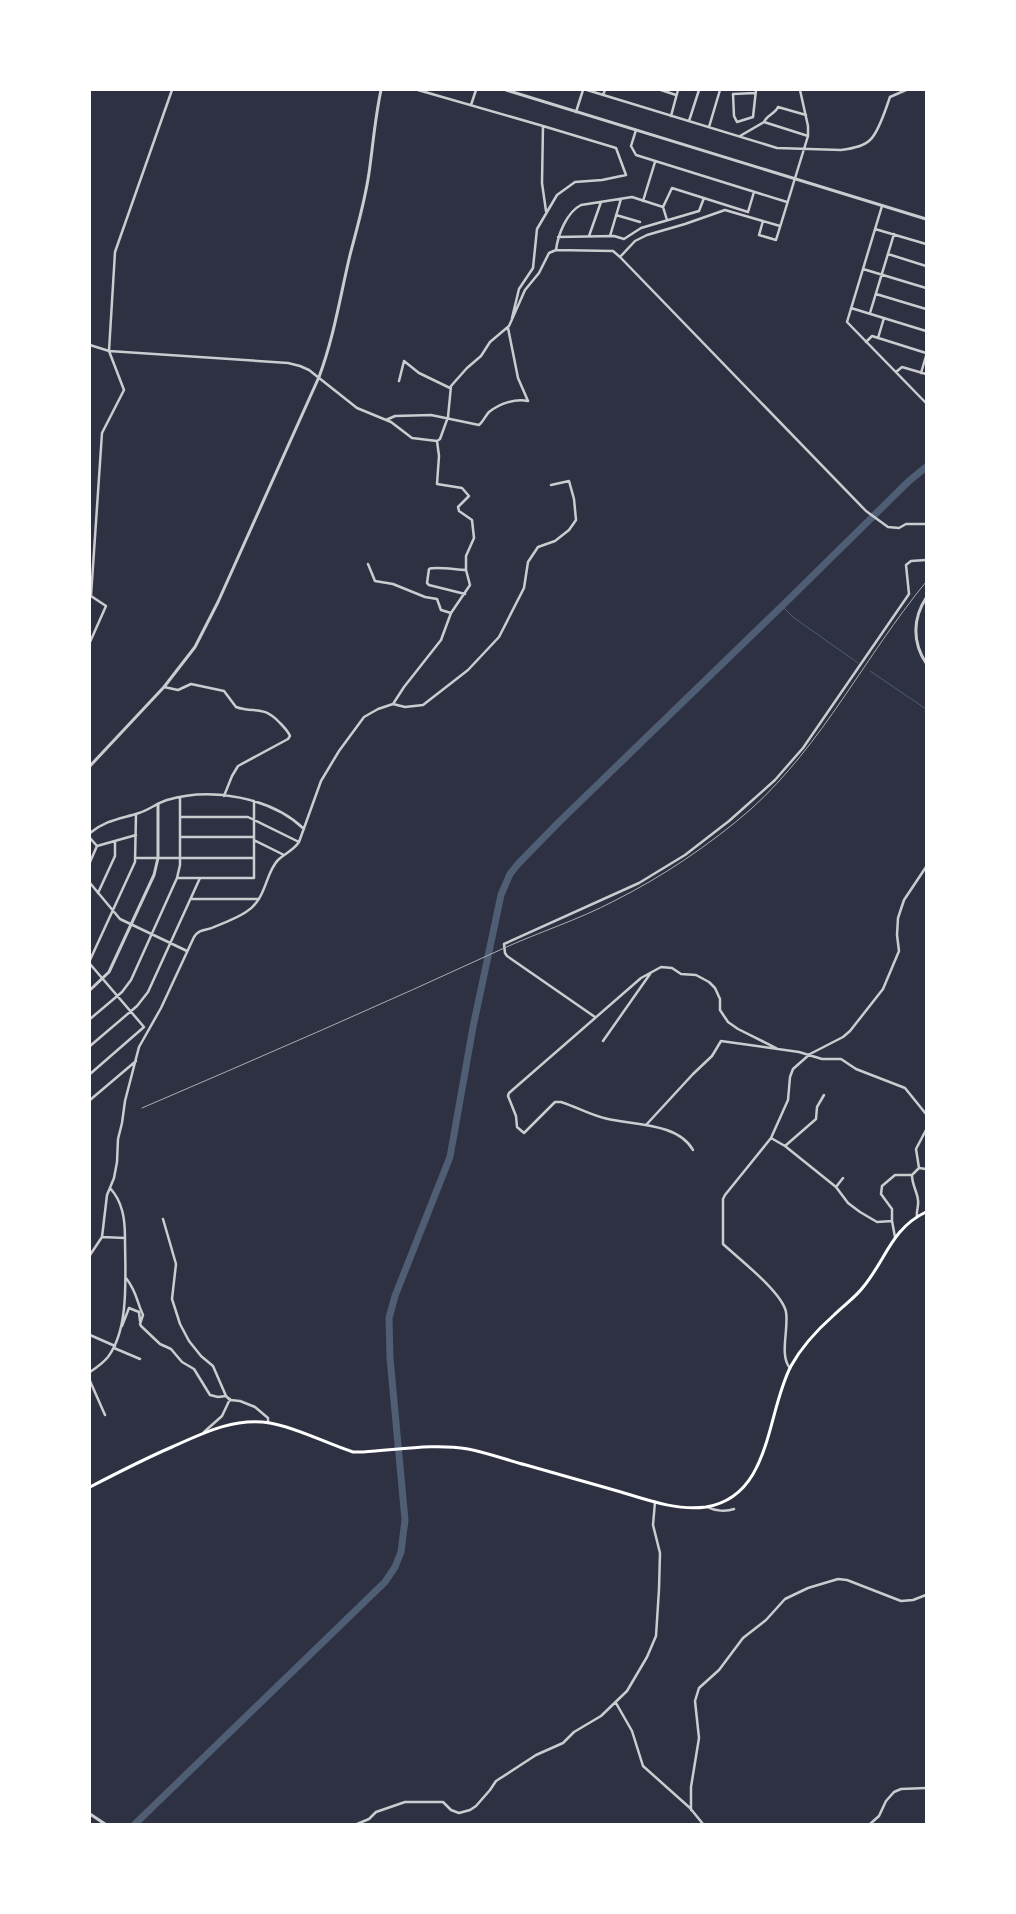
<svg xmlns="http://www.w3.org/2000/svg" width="1016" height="1914" font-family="'PT Sans Narrow',sans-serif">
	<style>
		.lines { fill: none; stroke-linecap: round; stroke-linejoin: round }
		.stream { stroke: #4f5d75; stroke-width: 1 }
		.river { stroke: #4f5d75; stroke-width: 7 }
		.minor { stroke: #caccd0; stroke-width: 2.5 }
		.tertiary { stroke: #caccd0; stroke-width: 3 }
		.secondary { stroke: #fff; stroke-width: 3 }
		.rail { stroke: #abadb3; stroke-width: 1 }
	</style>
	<rect width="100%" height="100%" fill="#2d3142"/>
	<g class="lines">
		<path class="stream" d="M782 606 793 617 858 663
			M870 671 926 709"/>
		<path class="river" d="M135 1824 385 1582 395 1567 401 1552 405 1520 390 1358 389 1318 395 1296 450 1157 473 1027 501 895 510 874 518 864 559 822 782 606 909 481 926 467"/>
		<path class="minor" d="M418 90 543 126 616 148 626 175 602 180 575 182 557 195 537 229 533 268 519 289 512 318
			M587 90 777 148 841 150C849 149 864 146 870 140 879 132 886 108 890 97L906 90
			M661 90 676 95
			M755 93 733 94 734 116 737 122 753 117 756 90
			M603 95 605 90
			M471 105 476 90
			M576 112 583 90
			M671 116 678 90
			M689 121 699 90
			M764 122C767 115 775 114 778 107L806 115
			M543 126 542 183 546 211
			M709 127 720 90
			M636 130 631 146 636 155 787 202
			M740 136 764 122 808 136
			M643 201 655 162
			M882 206 847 322 926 403
			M663 207 667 220
			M616 215 640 222
			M763 221 759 235 776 240 808 136V126L800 90
			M875 229 926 244
			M589 236 601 202
			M610 236 621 199
			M558 237 614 236 624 239 641 228 699 211 704 198
			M556 250C558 234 567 212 581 205L632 197 663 207 672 188 748 212 754 192
			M888 254 926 266
			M620 257 635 241 647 235 685 224 725 210 780 226
			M863 269 926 288
			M876 294 926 309
			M851 308 926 331
			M870 313 894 234
			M508 328 518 378 528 401
			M878 338 884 318
			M866 342 872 336 926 353
			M90 345 109 351 288 363 300 366 309 370 357 408 391 422 412 438 437 441 439 456 437 484 462 488 469 496 458 507 459 511 472 520 474 538 466 556V570L470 585 451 613 441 640 404 687 393 704 378 709 364 717 339 751 321 781 299 842C293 851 285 853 278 860 265 873 267 899 246 912 237 918 224 923 214 927 206 931 200 928 194 937L161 1008 139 1047 125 1101 122 1123 118 1139 117 1162 114 1178 107 1195 102 1237 90 1255
			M896 372 902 367 926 374
			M921 373 926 356
			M399 381 404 361 419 373 450 388
			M386 420 395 416 431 415 479 425C484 421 485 416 489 412 499 404 515 398 528 401
			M437 441 440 439 448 417 451 386 467 368 481 356 490 342 509 326 525 290 539 273 549 253 556 250 613 251 620 257 866 511 888 527 899 528 906 524H926
			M368 564 375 581 393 584 425 597 437 599 441 610 451 613
			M465 594 429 585 427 583 429 569C435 566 457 570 466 570
			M90 642 106 606 91 596 102 433 124 390 109 351 115 252 172 90
			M164 687 178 690 191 684 224 691 236 707C255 714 262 704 280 723 284 727 288 731 290 736L288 739 238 766 232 776 224 796
			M393 704 405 707 423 705 468 670 499 637 524 588 528 562 538 547 555 541 569 530 576 520 574 499 569 481 551 485
			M180 817H248L299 842
			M90 833C106 820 120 819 139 813 149 810 157 803 167 800 211 787 271 797 304 829
			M180 837H254
			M90 838 97 846
			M254 840 284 855
			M135 858H254
			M90 862 97 846 136 835
			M177 878H254V801
			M90 883 120 919 187 951
			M98 893 115 856V841
			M191 899H259
			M90 960 135 862 136 814
			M90 964 144 1027 90 1074
			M595 1017 507 956 505 953 504 944 639 883 685 855 729 821 775 780 803 748 909 594 906 565 911 561 926 560
			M90 1019 122 992 131 980 177 878 180 865V798
			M603 1041 650 974
			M90 1046 137 1006 148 992 200 878
			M90 1100 136 1061
			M646 1125 693 1074 712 1056 721 1041 799 1052 822 1059H841L856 1069 905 1088 926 1114
			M771 1138 785 1146 836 1187 848 1203 860 1212 877 1222 892 1221 895 1237
			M785 1146 816 1119 817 1107 824 1095
			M693 1150C678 1123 634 1125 608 1119 592 1116 577 1107 561 1102H555L524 1133 517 1127 516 1116 508 1096 509 1093 641 978 661 967 672 968 681 974 696 975 709 982 715 988 720 999V1010L728 1022 738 1029 778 1049
			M919 1168 916 1149 926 1130
			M912 1175C912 1185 917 1191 918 1200 919 1206 916 1211 917 1217
			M836 1187 843 1178
			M110 1188C123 1202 125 1220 125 1238
			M163 1219 176 1264 172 1299 180 1324 189 1341 201 1356 213 1366 226 1396 230 1400 240 1401 255 1407 268 1418V1423
			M892 1221V1209L881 1194 882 1186 895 1175H912L919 1168 926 1169
			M126 1278C137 1292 136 1300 143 1315L140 1324 141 1326 160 1344 171 1349 182 1362 194 1369 210 1395 218 1397 226 1396
			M122 1326 129 1308 139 1312 140 1321
			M90 1335 115 1346
			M114 1348 140 1359
			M790 1368C779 1356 789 1328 786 1312 782 1292 738 1258 723 1244V1199L725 1195 771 1138 788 1100 790 1077 793 1069 810 1054 843 1037 850 1031 883 989 899 951 897 935 898 918 904 900 926 867
			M90 1372C96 1368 103 1363 108 1357 130 1328 125 1274 125 1238L102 1237
			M90 1381 105 1415
			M204 1432 222 1416 230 1399
			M707 1507C715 1511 726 1512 734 1509
			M616 1703 632 1731 643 1766 690 1808 703 1824
			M691 1810V1787L699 1738 695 1701 699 1688 719 1670 743 1638 766 1620 785 1599 808 1588 838 1579 847 1580 901 1601 913 1600 926 1595
			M357 1824 369 1819 376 1812 405 1802H443L451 1810 459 1813 470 1810 476 1806 490 1790 496 1781 536 1755 563 1743 574 1732 601 1716 627 1691 647 1657 656 1636 659 1589 660 1553 653 1525 655 1502
			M870 1824 879 1816 886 1801 894 1792 901 1789 926 1788"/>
		<path class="tertiary" d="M506 90 926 219
			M926 598C913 618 912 642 926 663
			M90 766 164 687 195 647 218 602 319 377C334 337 340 297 350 255 357 228 365 201 369 173 373 145 375 118 381 90
			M90 990 109 972 154 875 158 858V804
			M90 1814 105 1824"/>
		<path class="secondary" d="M90 1487C117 1473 144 1459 172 1447 203 1433 235 1417 270 1423 298 1428 325 1443 353 1452H363C398 1450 433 1443 468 1449 488 1453 507 1460 526 1465 558 1474 589 1483 621 1492 647 1500 678 1511 706 1507 772 1496 766 1413 791 1366 802 1346 817 1330 834 1315 844 1305 856 1297 864 1286 886 1259 892 1228 926 1212"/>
		<path class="rail" d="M142 1108C263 1056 383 1004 502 949 539 932 578 920 614 901 662 877 711 844 751 809 823 744 865 656 926 582"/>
	</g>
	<rect width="1016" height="1914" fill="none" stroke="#ffffff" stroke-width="182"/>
</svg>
